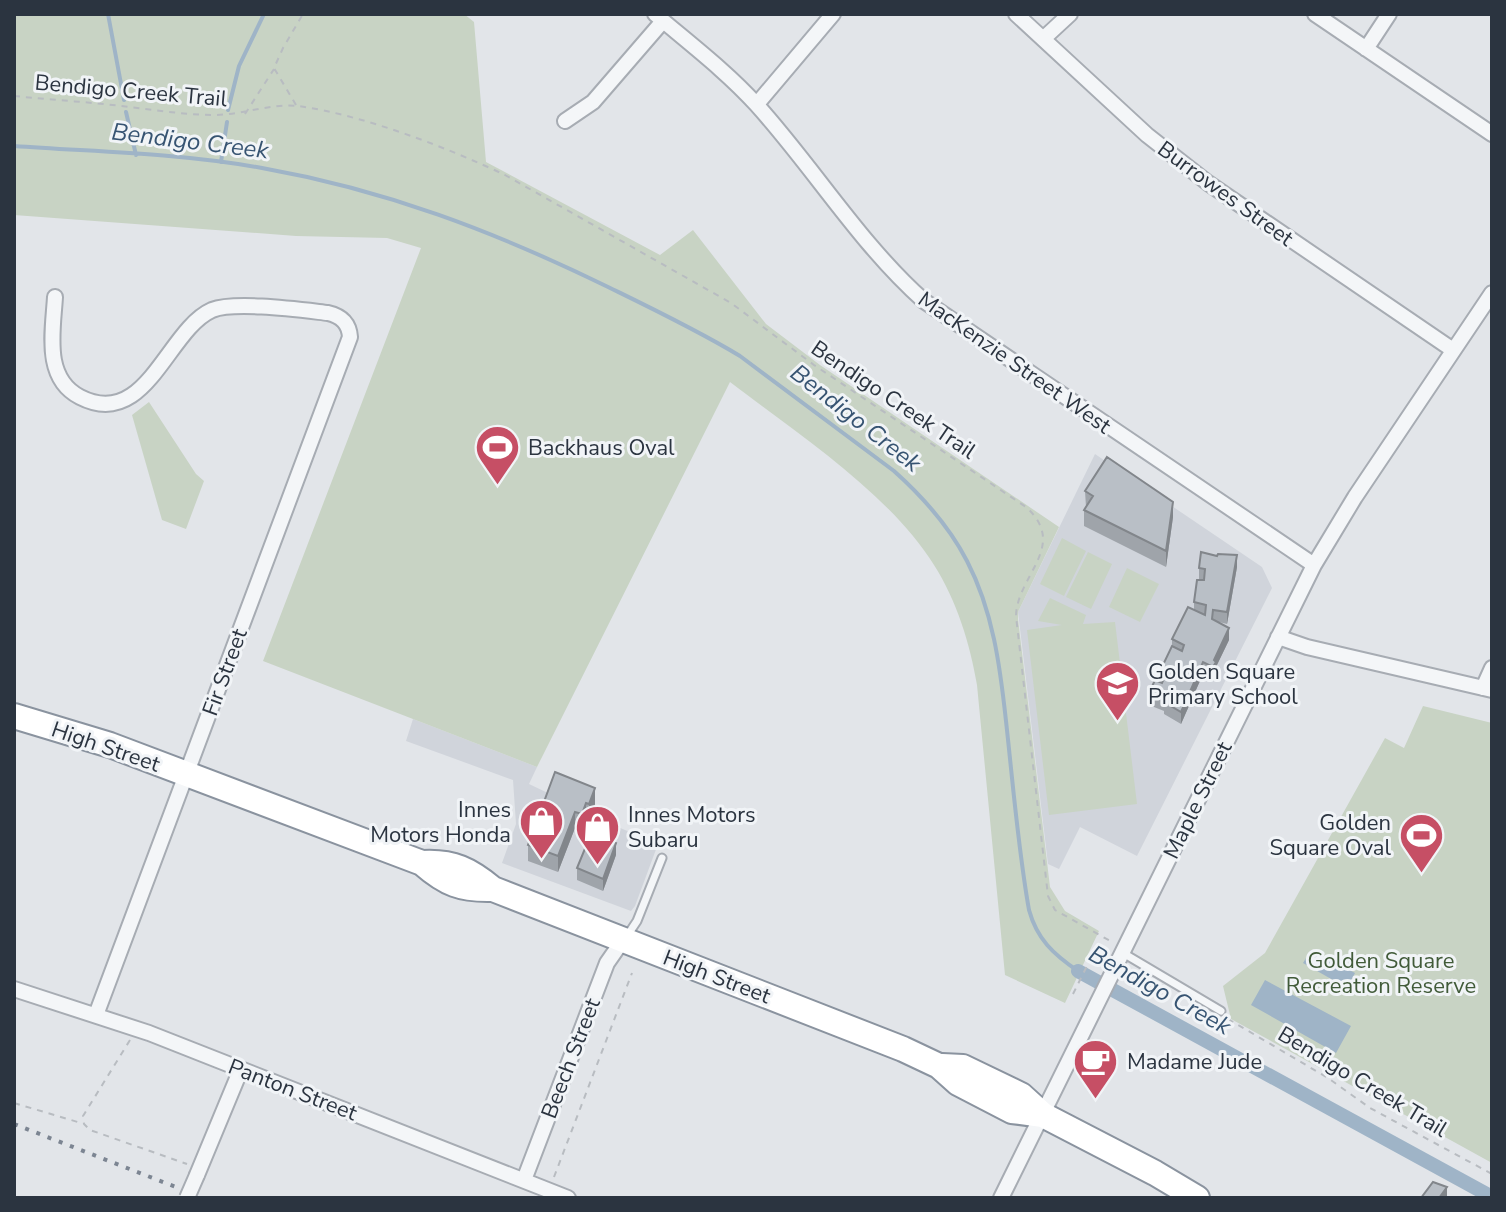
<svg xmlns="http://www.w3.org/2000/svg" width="1506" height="1212" font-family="'Nunito Sans',sans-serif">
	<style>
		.built { fill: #d0d4db }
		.green { fill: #c8d3c4 }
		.water { fill: #9fb4c7 }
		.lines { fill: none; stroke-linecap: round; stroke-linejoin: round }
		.stream { stroke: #9fb4c7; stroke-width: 4 }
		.canal { stroke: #9fb4c7; stroke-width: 14 }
		.service-casing { stroke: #a7acb3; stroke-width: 11 }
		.minor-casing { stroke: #a7acb3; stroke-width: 18 }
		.trunk-casing { stroke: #8a939f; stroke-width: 28 }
		.path { stroke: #b8bcc1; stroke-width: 2; stroke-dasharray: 6 6; stroke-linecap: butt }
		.service { stroke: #f4f6f8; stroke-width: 7 }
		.minor { stroke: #f4f6f8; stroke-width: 14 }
		.trunk { stroke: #fff; stroke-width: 24 }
		.rail { stroke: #7c8592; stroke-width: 4; stroke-dasharray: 4 8; stroke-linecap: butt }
		.minor-bridge-casing { stroke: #a7acb3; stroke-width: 18; stroke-linecap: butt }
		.minor-bridge { stroke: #f4f6f8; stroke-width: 14 }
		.wall { fill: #9fa4aa }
		.shaded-wall { fill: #82868b }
		.building { fill: #b9bfc6; stroke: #82868b; stroke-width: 2 }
		.labels { text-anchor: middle; stroke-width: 6; stroke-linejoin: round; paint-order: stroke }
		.street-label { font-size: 22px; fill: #2b3440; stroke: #f1f4f7 }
		.poi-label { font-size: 22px; fill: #2b3440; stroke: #f1f4f7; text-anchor: start }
		.park-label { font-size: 22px; fill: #415b39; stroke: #f1f4f7 }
		.water-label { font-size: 24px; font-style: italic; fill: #375472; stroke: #f1f4f7 }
	</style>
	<rect width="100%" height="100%" fill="#e2e5e9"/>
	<path class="built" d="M1095 454 1262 567 1272 588 1137 856 1080 827 1059 869 1048 864 1018 612Z
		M413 719 537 767 529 784 550 794 595 804 592 816 658 844 635 906 631 911 502 863 516 824 513 780 406 741Z"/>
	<path class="green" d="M14 14H464L474 22 486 162 660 255 693 230 766 324 820 365 1059 527 1018 612V619L1050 887 1065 911 1099 931 1065 1003 1005 975 977 685C970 644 957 601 934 565 889 493 798 434 730 382L537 767 263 661 421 248 387 238 296 236 14 215Z
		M149 402 196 474 204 481 186 529 162 520 132 415Z
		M1062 538 1086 551 1064 596 1040 584Z
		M1088 552 1112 564 1091 609 1066 597Z
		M1127 568 1159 584 1140 622 1109 607Z
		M1050 598 1086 615 1083 624 1115 622 1137 804 1049 815 1027 630 1062 625 1038 621Z
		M1423 706 1492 723V1163L1231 1019 1223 986 1265 953 1385 738 1404 748Z"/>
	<path class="water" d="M1311 950 1355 973 1347 988 1303 963Z
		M1265 980 1351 1026 1336 1053 1251 1005Z"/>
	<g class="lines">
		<path class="stream" d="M108 14 124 100
			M228 110 239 66 264 14
			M126 112 136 155
			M14 146C96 152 181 153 262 168 386 190 493 231 606 286 651 308 697 330 740 356L894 471C923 497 949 526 967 561 993 611 1000 666 1006 721 1013 784 1018 848 1029 910 1037 939 1053 954 1078 971
			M221 162 227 122"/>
		<path class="canal" d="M1078 971 1492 1197"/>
		<defs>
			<path id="service" d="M627 936 637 921 662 858
				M1123 953 1221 1011"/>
			<path id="minor" d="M655 14C689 43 726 71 756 104 814 168 859 243 924 301L1314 565
				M1016 14 1147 135 1208 183 1453 350
				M1315 14 1492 134
				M1043 39 1070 14
				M1366 49 1389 14
				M757 104 833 14
				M565 121 593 102 663 21
				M55 297C53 331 43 378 80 397 146 431 167 330 212 310 235 301 301 310 328 313 341 316 349 323 350 337L96 1015
				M1278 637 1307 647 1492 690
				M1483 688 1492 668
				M14 989 149 1033 568 1198
				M197 1175 241 1069
				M524 1180 607 963 623 940
				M1001 1198 1314 565 1355 497 1492 293"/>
			<path id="trunk" d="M14 716 110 745 422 863C446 884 461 890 493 889
				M422 863C453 861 470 870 493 889L903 1049 939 1066 958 1083 1012 1111 1043 1115
				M942 1066 963 1067 1021 1095 1043 1115 1155 1173 1197 1198"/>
		</defs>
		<use href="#service" class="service-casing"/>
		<use href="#minor" class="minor-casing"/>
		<use href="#trunk" class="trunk-casing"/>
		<path class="path" d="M14 96C52 100 91 102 129 107 157 110 185 115 214 115 242 115 271 103 298 106 363 115 446 147 505 175L731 303 814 365 1026 507C1069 546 1017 575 1016 616L1048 896 1055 910 1112 942
			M296 105 274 68 283 48 303 14
			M245 114 274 69
			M1073 994 1093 954
			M1228 1019 1328 1078 1370 1108 1492 1174
			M130 1040 83 1116 84 1124 90 1130 187 1164
			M14 1103 81 1123
			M554 1177 632 973"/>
		<use href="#service" class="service"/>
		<use href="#minor" class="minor"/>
		<use href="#trunk" class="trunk"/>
		<path class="rail" d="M14 1124 204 1198"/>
		<defs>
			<path id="minor-bridge" d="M187 1198 197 1175"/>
		</defs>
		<use href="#minor-bridge" class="minor-bridge-casing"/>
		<use href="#minor-bridge" class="minor-bridge"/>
	</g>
	<path class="wall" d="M1085 491 1173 517 1166 567 1084 526V510L1086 507Z
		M1237 567 1227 624 1219 622 1229 640 1216 667V674L1213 679 1203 674 1181 724 1164 714V711L1149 705V693L1162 683 1161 669 1172 647V639L1194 610V602L1199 580V568Z
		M555 772 595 804 589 820 586 819 582 830 575 828 558 872 528 861V845Z
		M616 855 603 891 577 880V868Z"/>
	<path class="shaded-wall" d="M1173 502V517L1166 567V551Z
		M1237 555V567L1227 624V612Z
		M1229 628V640L1216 667V674L1213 679 1214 660Z
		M1203 662V674L1181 724V712Z
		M595 788V804L589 820V804Z
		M586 803V819L582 830V814Z
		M575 812V828L558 872V856Z
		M616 843V855L603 891V879Z
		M1447 1187V1198H1439Z"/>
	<path class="building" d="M1107 457 1173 502 1166 551 1084 510 1093 496 1085 491Z
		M1201 552 1217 556 1218 554 1237 555 1227 612 1213 610 1212 619 1229 628 1214 660 1216 662 1213 667 1203 662 1181 712 1164 702 1166 699 1149 693 1155 680 1162 683 1167 672 1161 669 1172 646 1182 651 1184 645 1172 639 1188 607 1205 615 1206 605 1194 602 1197 580H1204L1205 569 1199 568Z
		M555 772 595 788 589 804 586 803 582 814 575 812 558 856 528 845Z
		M591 834 616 843 603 879 577 868Z
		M1433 1182 1447 1187 1439 1198H1421Z"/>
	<defs>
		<symbol id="stadium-pin" viewBox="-11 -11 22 30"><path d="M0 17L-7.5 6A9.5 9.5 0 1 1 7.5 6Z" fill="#c64f65" stroke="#f1f4f7"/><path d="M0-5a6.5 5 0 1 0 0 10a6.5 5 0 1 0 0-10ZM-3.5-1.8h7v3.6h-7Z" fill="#fff"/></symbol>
		<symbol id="school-pin" viewBox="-11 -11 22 30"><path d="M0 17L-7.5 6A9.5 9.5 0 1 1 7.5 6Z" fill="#c64f65" stroke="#f1f4f7"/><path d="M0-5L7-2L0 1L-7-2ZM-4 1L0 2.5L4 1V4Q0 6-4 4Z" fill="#fff"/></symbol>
		<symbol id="shop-pin" viewBox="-11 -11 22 30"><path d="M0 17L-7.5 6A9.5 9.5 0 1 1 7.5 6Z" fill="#c64f65" stroke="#f1f4f7"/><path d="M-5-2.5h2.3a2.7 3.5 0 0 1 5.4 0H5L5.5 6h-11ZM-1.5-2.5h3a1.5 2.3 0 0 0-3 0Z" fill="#fff"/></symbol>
		<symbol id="cafe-pin" viewBox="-11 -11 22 30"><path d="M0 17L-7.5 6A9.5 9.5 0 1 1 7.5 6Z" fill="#c64f65" stroke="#f1f4f7"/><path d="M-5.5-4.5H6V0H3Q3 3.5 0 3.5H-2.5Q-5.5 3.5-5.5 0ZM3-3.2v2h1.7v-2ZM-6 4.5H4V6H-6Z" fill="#fff"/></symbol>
	</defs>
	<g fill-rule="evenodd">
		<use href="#stadium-pin" x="472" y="422" width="51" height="69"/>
		<use href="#school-pin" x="1092" y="658" width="51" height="69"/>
		<use href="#shop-pin" x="516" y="796" width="51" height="69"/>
		<use href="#shop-pin" x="572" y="802" width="51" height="69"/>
		<use href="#stadium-pin" x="1396" y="810" width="51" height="69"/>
		<use href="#cafe-pin" x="1070" y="1036" width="51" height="69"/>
	</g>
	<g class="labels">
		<g class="street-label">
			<text transform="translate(131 90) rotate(5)" y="8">Bendigo Creek Trail</text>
			<text transform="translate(1226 193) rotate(36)" y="8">Burrowes Street</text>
			<text transform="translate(1015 362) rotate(35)" y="8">MacKenzie Street West</text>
			<text transform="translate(894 399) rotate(34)" y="8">Bendigo Creek Trail</text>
			<text transform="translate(224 672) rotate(-70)" y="8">Fir Street</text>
			<text transform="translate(106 746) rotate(19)" y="8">High Street</text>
			<text transform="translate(1197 800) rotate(-64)" y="8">Maple Street</text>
			<text transform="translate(717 976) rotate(21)" y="8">High Street</text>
			<text transform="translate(570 1058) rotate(-69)" y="8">Beech Street</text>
			<text transform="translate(1363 1081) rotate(31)" y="8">Bendigo Creek Trail</text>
			<text transform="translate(293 1089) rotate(21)" y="8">Panton Street</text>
		</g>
		<g class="poi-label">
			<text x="528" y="455">Backhaus Oval</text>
			<text x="1148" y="679">Golden Square<tspan x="1148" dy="25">Primary School</tspan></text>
			<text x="511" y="817" text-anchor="end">Innes<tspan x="511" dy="25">Motors Honda</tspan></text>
			<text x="628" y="822">Innes Motors<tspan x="628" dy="25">Subaru</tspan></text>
			<text x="1391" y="830" text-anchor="end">Golden<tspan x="1391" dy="25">Square Oval</tspan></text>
			<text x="1127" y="1069">Madame Jude</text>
		</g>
		<g class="park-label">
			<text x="1381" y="968">Golden Square<tspan x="1381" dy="25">Recreation Reserve</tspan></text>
		</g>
		<g class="water-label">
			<text transform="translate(190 141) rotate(7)" y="8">Bendigo Creek</text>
			<text transform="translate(856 418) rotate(38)" y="8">Bendigo Creek</text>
			<text transform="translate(1160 990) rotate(29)" y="8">Bendigo Creek</text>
		</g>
	</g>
	<rect width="1506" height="1212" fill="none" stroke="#2b3440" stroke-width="32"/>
</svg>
